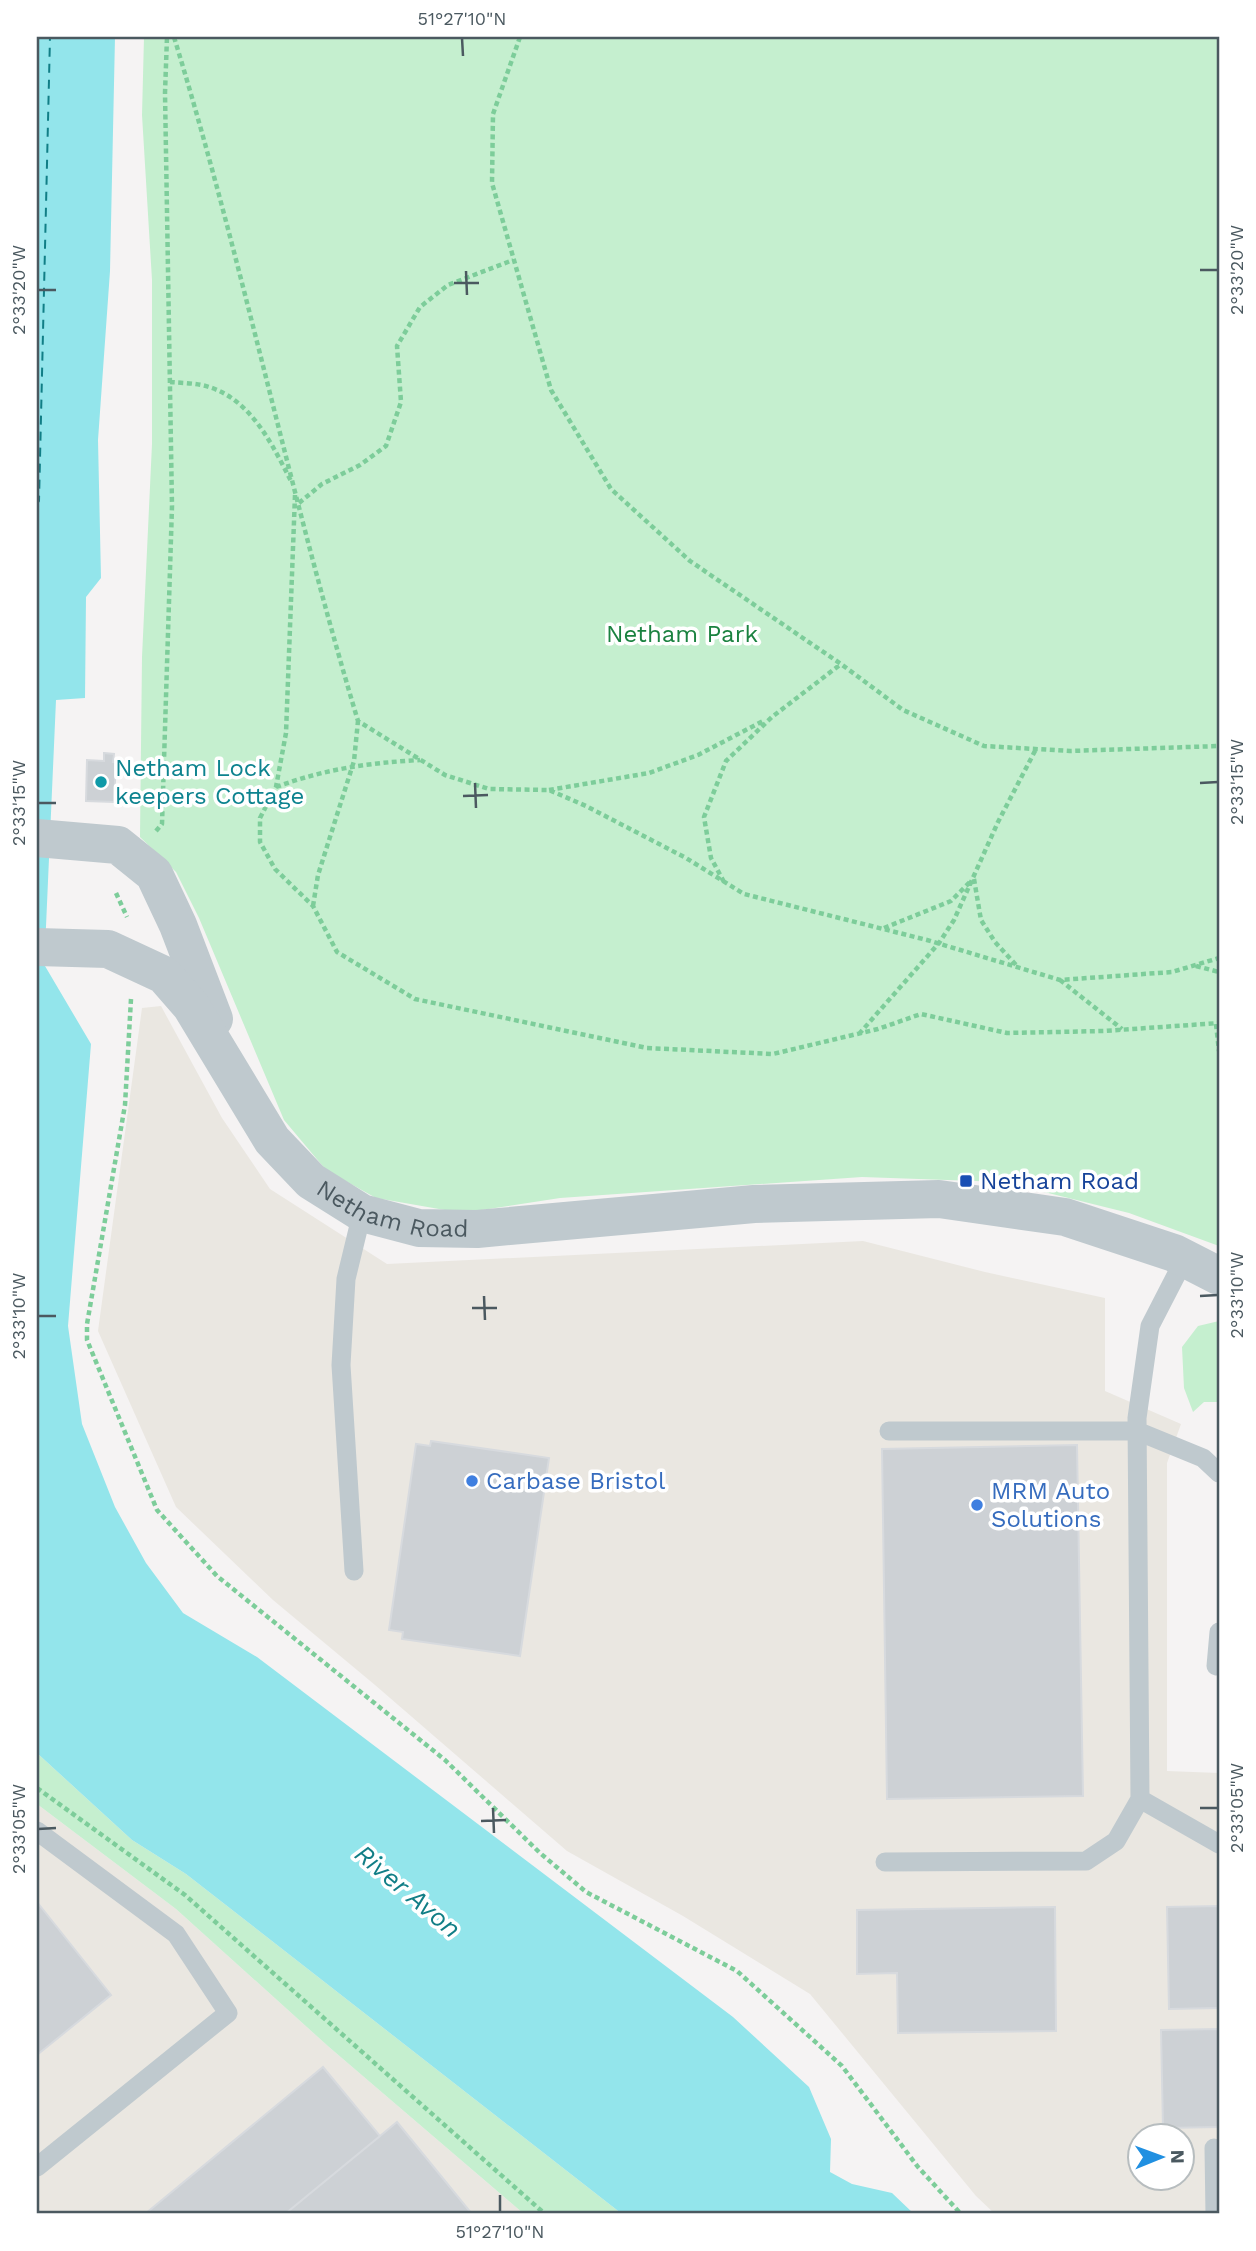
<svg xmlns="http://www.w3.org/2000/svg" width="1256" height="2251" font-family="'Work Sans',sans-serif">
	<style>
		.commercial { fill: #eae7e1; fill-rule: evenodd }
		.green { fill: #c5efcf }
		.water { fill: #93e5eb }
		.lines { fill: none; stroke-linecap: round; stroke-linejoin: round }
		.ferry { stroke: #117e86; stroke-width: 2; stroke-dasharray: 9 7; stroke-linecap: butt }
		.building { fill: #cdd1d5; stroke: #d7dade; stroke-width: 2 }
		.path { stroke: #7dcd9a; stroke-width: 4.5; stroke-dasharray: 5 3.5; stroke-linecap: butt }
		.service { stroke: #bfc9ce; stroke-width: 19 }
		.tertiary { stroke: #bfc9ce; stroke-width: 38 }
		.ticks { fill: none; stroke: #4b5960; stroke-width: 2.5 }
		.culture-dot { fill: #0f9aa8; stroke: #fff; stroke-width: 2.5 }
		.transit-dot { fill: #1a4fb4; stroke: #fff; stroke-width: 2.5 }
		.shop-dot { fill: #3f7fe0; stroke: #fff; stroke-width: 2.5 }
		.labels { text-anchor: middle; stroke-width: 7; stroke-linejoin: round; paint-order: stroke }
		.park-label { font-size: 24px; fill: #1b8240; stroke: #fff }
		.culture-label { font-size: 24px; fill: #0d838f; stroke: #fff; text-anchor: start }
		.transit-label { font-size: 24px; fill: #164399; stroke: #fff; text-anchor: start }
		.street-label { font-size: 24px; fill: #4b5960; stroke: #fff }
		.shop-label { font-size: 24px; fill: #366cbe; stroke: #fff; text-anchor: start }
		.water-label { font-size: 26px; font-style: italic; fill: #117e86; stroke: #fff }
		.neatline { fill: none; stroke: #4b5960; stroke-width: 2.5 }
		.ticks-label { font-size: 18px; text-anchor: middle; fill: #4b5960 }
	</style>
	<rect width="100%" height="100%" fill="#f5f3f3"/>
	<path class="commercial" d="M161 1006 222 1118 270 1189 387 1264 863 1241 985 1272 1105 1298V1391L1181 1424 1167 1463V1771L1219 1773V2214H995L976 2196 810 1994 683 1916 567 1851 375 1685 273 1600 176 1507 98 1331 142 1008ZM1140 2136H1182V2178H1140Z
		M37 1804 176 1909 329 2047 524 2214H37Z"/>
	<path class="green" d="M144 37H1219V1246L1129 1213 1004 1182 862 1177 560 1198 462 1213 376 1198 326 1170 284 1120 199 918 176 872 140 837 142 657 152 444V280L142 115Z
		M1219 1321V1402H1204L1193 1412 1184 1388 1182 1347 1198 1326Z
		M37 1753 132 1840 186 1874 622 2214H524L329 2047 176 1909 37 1804Z"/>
	<path class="water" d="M37 37H115L110 271 98 440 101 578 86 597 85 698 56 700 45 949V966L91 1044 68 1326 82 1424 115 1507 146 1563 183 1613 257 1657 733 2017 809 2087 831 2139 830 2172 852 2184 892 2193 914 2214H622L186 1874 132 1840 37 1753Z"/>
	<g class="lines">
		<path class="ferry" d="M37 504 39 501 50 37"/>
	</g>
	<path class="building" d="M104 753 114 754 113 762H116L114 802 86 801 87 760 104 761Z
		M431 1441 549 1458 520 1656 402 1639 403 1632 389 1630 416 1444 430 1446Z
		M1077 1445 1083 1796 887 1799 882 1449Z
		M37 1902 111 1995 37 2055Z
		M1219 1906V2008L1169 2009 1167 1907Z
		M1055 1907 1056 2031 898 2033 897 1973 857 1974V1910Z
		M1219 2029V2127L1163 2128 1161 2030Z
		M323 2067 380 2136 285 2214H145Z
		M397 2122 472 2214H285L380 2136Z"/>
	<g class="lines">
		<path class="path" d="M174 37C243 263 290 495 358 721L445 775 489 789 549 790 586 806 686 858 744 894 927 940 1060 980 1172 972 1219 958
			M520 37 493 114 492 183 551 390 611 489 690 561 841 664 903 710 984 746 1070 751 1219 746
			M170 382C182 383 197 383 209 387 251 400 272 444 291 481
			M295 495 286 733 276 787 260 818V842L275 869 313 906 337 952 415 999 647 1048 773 1054 878 1029 921 1014 1007 1033 1104 1031 1219 1023
			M299 503 322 484 360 465 386 446 401 402 397 346 420 307 448 285 513 260
			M276 787C325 769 368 763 420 760
			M549 790 649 773 698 755 765 720
			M156 831 162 824 172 506 165 93 167 37
			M974 879 981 920 995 942 1017 966
			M724 882 711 858 704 817 726 761 772 717 841 664
			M116 893 127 917
			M313 906 318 875 354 761 358 721
			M884 928 951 901 970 882
			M1196 966 1219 972
			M1060 980 1122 1029
			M131 999 125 1105 87 1324V1340L157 1510 217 1576 445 1760 540 1853 586 1892 737 1971 842 2066 918 2167 961 2214
			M1216 1024 1219 1051
			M859 1034 939 943 954 920 998 822 1036 749
			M37 1788 185 1895 545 2214"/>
		<path class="service" d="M889 1431H1137L1203 1458 1219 1473
			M354 1571 341 1365 346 1279 362 1213
			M1216 1666 1219 1632
			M1140 1799 1219 1844
			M37 1831 176 1934 228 2013 37 2167
			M885 1862 1086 1861 1116 1841 1140 1799 1137 1418 1150 1326 1185 1258
			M1214 2148 1215 2214"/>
		<g class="tertiary">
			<path d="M37 838 118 845 154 874 178 925 214 1019"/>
			<path id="s1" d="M37 947 108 949 164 975 191 1006 272 1140 311 1181 362 1213 419 1228 477 1229 754 1204 939 1199 1065 1217 1174 1253 1219 1276"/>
		</g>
	</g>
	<path class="ticks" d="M462 38 463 56M1200 270H1218M466 271 467 295M454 283H479M38 290H56M475 783 476 808M1200 783 1218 782M463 796 488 795M38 803H56M484 1296 485 1320M1200 1296 1218 1295M472 1308H497M38 1316H56M493 1808 494 1833M1200 1808H1218M481 1821 506 1820M38 1829 56 1828M500 2195V2212"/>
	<circle class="culture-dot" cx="101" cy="782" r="7"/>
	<rect class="transit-dot" x="959" y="1174" width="14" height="14" rx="3.5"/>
	<g class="shop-dot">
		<circle cx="472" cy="1481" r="7"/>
		<circle cx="977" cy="1505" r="7"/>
	</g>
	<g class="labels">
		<g class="park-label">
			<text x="682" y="642">Netham Park</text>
		</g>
		<g class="culture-label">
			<text x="115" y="776">Netham Lock<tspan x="115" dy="28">keepers Cottage</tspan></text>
		</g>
		<g class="transit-label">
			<text x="980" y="1189">Netham Road</text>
		</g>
		<g class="street-label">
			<text dy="8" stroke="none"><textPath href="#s1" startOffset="476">Netham Road</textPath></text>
		</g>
		<g class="shop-label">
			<text x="486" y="1489">Carbase Bristol</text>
			<text x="991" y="1499">MRM Auto<tspan x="991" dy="28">Solutions</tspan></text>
		</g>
		<g class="water-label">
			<text transform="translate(408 1891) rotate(40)" y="9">River Avon</text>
		</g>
	</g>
	<rect width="1256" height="2251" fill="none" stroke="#ffffff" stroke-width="77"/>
	<g transform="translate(1161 2157) rotate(89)"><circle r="33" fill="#ffffff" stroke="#b7bdbf" stroke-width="2"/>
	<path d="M0-5L12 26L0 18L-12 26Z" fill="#2190e1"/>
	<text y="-10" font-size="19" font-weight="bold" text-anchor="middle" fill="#4b5960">N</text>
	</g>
	<rect x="38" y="38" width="1180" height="2174" class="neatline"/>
	<g class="ticks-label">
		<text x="462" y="25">51°27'10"N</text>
		<text transform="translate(1237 270) rotate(-90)" y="6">2°33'20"W</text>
		<text transform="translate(19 290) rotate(-90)" y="6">2°33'20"W</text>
		<text transform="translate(1237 782) rotate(-90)" y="6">2°33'15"W</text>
		<text transform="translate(19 803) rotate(-90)" y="6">2°33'15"W</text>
		<text transform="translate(1237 1295) rotate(-90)" y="6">2°33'10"W</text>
		<text transform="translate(19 1316) rotate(-90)" y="6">2°33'10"W</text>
		<text transform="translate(1237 1808) rotate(-90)" y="6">2°33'05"W</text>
		<text transform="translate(19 1829) rotate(-90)" y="6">2°33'05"W</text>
		<text x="500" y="2238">51°27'10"N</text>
	</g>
</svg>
